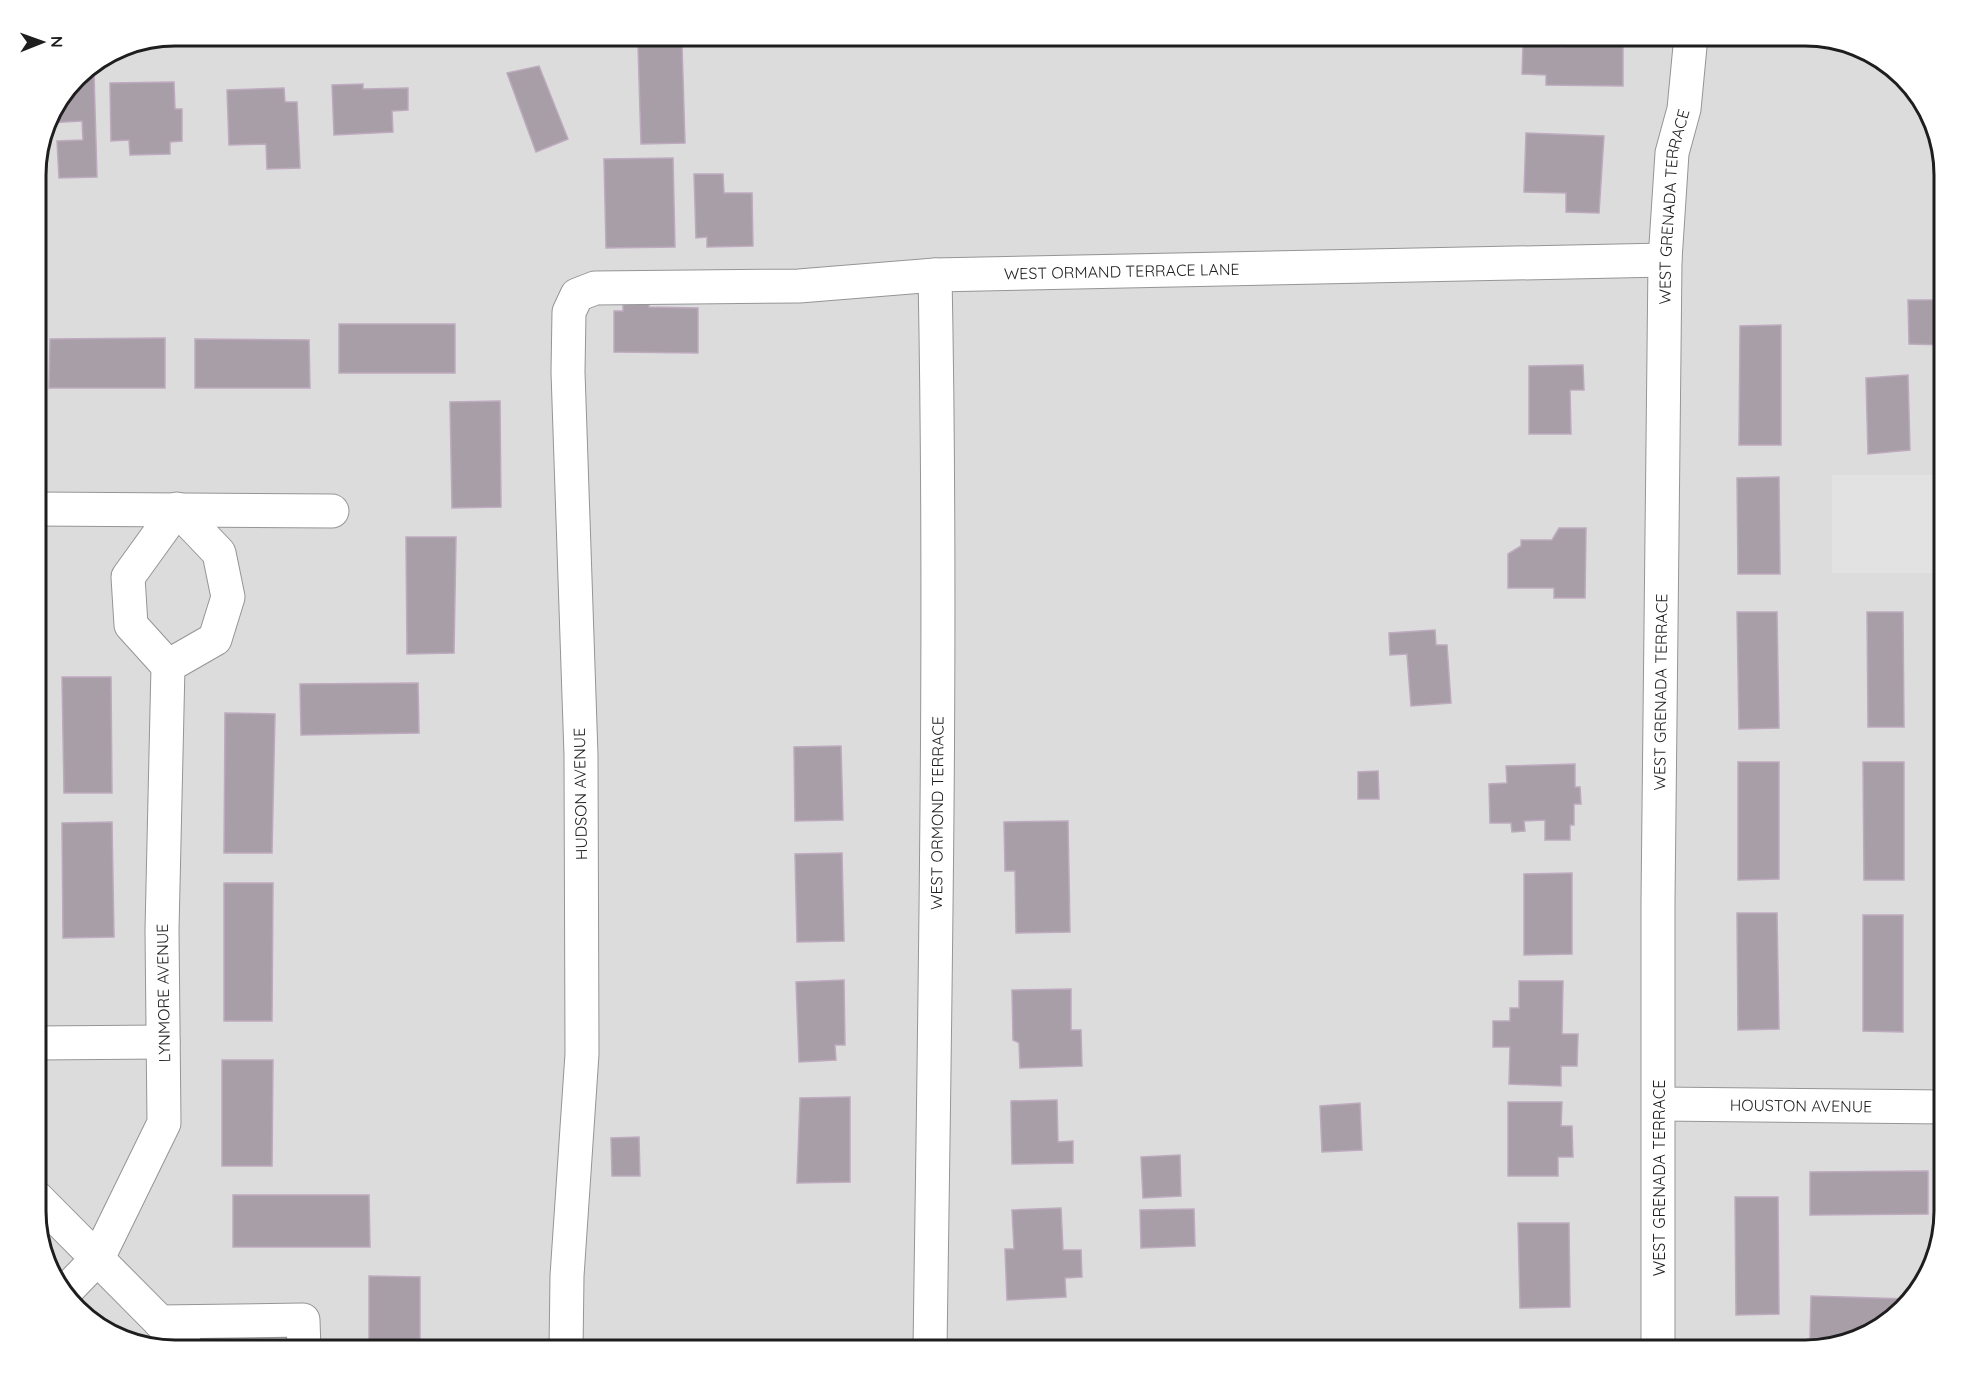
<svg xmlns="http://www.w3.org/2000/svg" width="1981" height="1386" font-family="Quicksand,sans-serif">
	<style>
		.residential { fill: #dcdcdc }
		.parking { fill: #e2e2e2 }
		.building { fill: #a89ea8; stroke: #bdaabe; stroke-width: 1.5 }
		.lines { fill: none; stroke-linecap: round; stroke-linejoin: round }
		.minor-casing { stroke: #959595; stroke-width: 35 }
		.minor { stroke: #fff; stroke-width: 33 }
		.labels { text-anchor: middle; stroke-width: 6; stroke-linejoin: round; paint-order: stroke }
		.street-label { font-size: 16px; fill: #1e1e1e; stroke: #fff }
		.rim { fill: none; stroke: #1e1e1e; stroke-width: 3 }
	</style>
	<rect width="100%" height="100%" fill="#eee6ed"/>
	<path class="residential" d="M176 36H1806L1890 65 1930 114 1945 175V1211L1916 1295 1867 1335 1805 1350H175L91 1321 55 1280 36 1219V166L50 114 83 71 123 47Z"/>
	<path class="parking" d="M1832 475H1945V573H1832Z"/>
	<path class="building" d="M1564 36H1623V86L1546 85V75L1522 74 1523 45 1564 47Z
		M682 45 685 143 641 144 638 46Z
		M539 66 568 139 536 152 507 73Z
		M81 74H94L97 177 59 178 57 141 83 140 82 121 48 123 50 114Z
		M174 82 175 109H182V141L170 142V154L130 155 129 140 111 141 110 83Z
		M363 84V89L408 88V110L392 111 393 132 334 135 332 85Z
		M284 88 285 102H297L300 168 267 169 266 144 229 145 227 90Z
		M1526 133 1604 136 1599 213 1566 212V193L1524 192Z
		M673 158 675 247 606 248 604 159Z
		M694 174H723L724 193H752L753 246 707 247V237L696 238Z
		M623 300H649V307L698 308V353L614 352V311H623Z
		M1908 300H1945V345L1909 344Z
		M339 324H455V373H339Z
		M1781 325V445H1739L1740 326Z
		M165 338V388H49L50 339Z
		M195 339 309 340 310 388H195Z
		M1583 365 1584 390H1570L1571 434H1529V366Z
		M1908 375 1910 450 1868 454 1866 378Z
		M500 401 501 507 452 508 450 402Z
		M1779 477 1780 574H1738L1737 478Z
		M1559 528H1586L1585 598H1554V588H1508V554L1521 546V540H1552Z
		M406 537H456L454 653 407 654Z
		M1737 612H1777L1779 728 1739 729Z
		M1867 612H1903L1904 727H1868Z
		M1435 630 1436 645H1447L1451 703 1411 706 1407 654 1390 655 1389 633Z
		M62 677H111L112 793H64Z
		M418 683 419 733 301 735 300 684Z
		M225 713 275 714 272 853H224Z
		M841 746 843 820 795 821 794 747Z
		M1738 762H1779V879L1738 880Z
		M1863 762H1904V880H1864Z
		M1575 764V787H1580L1581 804H1574V825H1570V840H1545V820L1524 821 1525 831 1512 832 1511 823H1490L1489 784 1507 783 1506 766Z
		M1378 771 1379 799H1358V772Z
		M1068 821 1070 932 1016 933 1015 871H1005L1004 822Z
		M112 822 114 937 63 938 62 823Z
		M842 853 844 941 797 942 795 854Z
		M1572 873V954L1524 955V874Z
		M224 883H273L272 1021H224Z
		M1737 913H1777L1779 1029 1738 1030Z
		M1863 915H1903V1032L1863 1031Z
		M844 980 845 1045H835L836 1060 799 1062 796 982Z
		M1519 981H1563L1562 1034H1578L1577 1066H1561V1086L1509 1084 1510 1047H1493V1021H1510V1008H1519Z
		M1071 989V1030H1081L1082 1066 1020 1068 1019 1043 1013 1040 1012 990Z
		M222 1060H273L272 1166H222Z
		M850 1097V1182L797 1183 800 1098Z
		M1057 1100 1058 1142 1073 1141V1163L1012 1164 1011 1101Z
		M1508 1102H1562L1561 1126H1572L1573 1157H1558V1176H1508Z
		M1360 1103 1362 1150 1322 1152 1320 1106Z
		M639 1137 640 1176H612L611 1138Z
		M1180 1155 1181 1196 1143 1198 1141 1157Z
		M1928 1171V1214L1810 1215V1172Z
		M233 1195H369L370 1247H233Z
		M1735 1197H1778L1779 1314 1736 1315Z
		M1061 1208 1063 1250H1081L1082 1277 1065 1278 1066 1297 1007 1300 1005 1249H1014L1012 1210Z
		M1194 1209 1195 1246 1141 1248 1140 1210Z
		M1518 1223H1569L1570 1307 1520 1308Z
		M369 1276 420 1277V1350H369Z
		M1811 1296 1909 1299V1301L1867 1335 1854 1339 1810 1338Z"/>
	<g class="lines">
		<defs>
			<g id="minor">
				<path d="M36 509 332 511"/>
				<path d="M36 1043 163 1042"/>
				<path id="s1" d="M1659 1104 1945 1107"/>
				<path d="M36 1197 188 1350"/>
				<path d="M65 1292 98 1258 164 1123 162 930 168 666 131 625 128 577 177 509 219 553 228 597 215 639 168 666"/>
				<path d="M160 1322 303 1320 304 1350"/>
				<path id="s2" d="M566 1350 567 1276 582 1054 581 755 568 372 569 312 577 295 595 288 799 286 935 275 1665 260"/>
				<path id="s3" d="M930 1350C935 992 942 634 935 275"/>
				<path id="s4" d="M1658 1350V901L1665 260 1672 153 1684 109 1691 36"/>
			</g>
		</defs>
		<use href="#minor" class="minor-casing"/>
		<use href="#minor" class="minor"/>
	</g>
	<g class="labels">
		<g class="street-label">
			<text dy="6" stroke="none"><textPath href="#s4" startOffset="1144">WEST GRENADA TERRACE</textPath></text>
			<text dy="6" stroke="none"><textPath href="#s2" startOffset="1604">WEST ORMAND TERRACE LANE</textPath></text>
			<text dy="6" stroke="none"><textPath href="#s4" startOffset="658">WEST GRENADA TERRACE</textPath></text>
			<text transform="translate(580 794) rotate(-91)" y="6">HUDSON AVENUE</text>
			<text dy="6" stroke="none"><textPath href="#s3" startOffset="537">WEST ORMOND TERRACE</textPath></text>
			<text transform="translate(163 993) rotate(-91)" y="6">LYNMORE AVENUE</text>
			<text dy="6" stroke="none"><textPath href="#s1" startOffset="142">HOUSTON AVENUE</textPath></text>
			<text transform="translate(1659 1178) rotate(-90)" y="6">WEST GRENADA TERRACE</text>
		</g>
	</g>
	<path d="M0 0H1981V1386H0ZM175 46H1805A129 129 0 0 1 1934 175V1211A129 129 0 0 1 1805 1340H175A129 129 0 0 1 46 1211V175A129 129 0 0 1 175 46Z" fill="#fff" fill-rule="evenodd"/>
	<path class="rim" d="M175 46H1805A129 129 0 0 1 1934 175V1211A129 129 0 0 1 1805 1340H175A129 129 0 0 1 46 1211V175A129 129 0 0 1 175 46Z"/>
	<g transform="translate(42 42) rotate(89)" stroke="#ffffff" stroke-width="4.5" paint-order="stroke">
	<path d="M0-4.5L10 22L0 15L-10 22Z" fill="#1e1e1e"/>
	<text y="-9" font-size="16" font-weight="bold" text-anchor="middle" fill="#1e1e1e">N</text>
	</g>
</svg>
